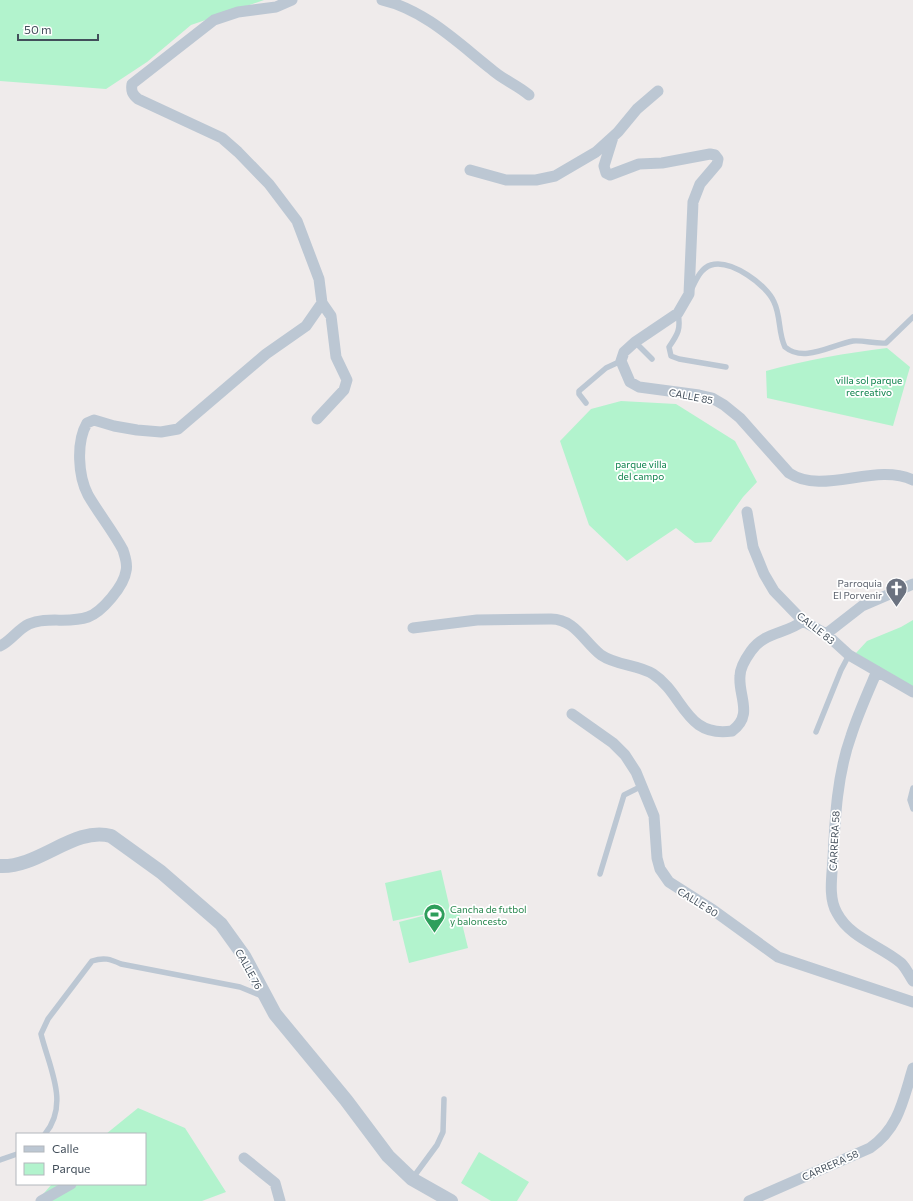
<svg xmlns="http://www.w3.org/2000/svg" width="913" height="1201" font-family="Commissioner,sans-serif">
	<style>
		.green { fill: #b2f3cd }
		.lines { fill: none; stroke-linecap: round; stroke-linejoin: round }
		.service { stroke: #bcc7d3; stroke-width: 5.5 }
		.minor { stroke: #bcc7d3; stroke-width: 11 }
		.tertiary { stroke: #bcc7d3; stroke-width: 14 }
		.labels { text-anchor: middle; stroke-width: 3.5; stroke-linejoin: round; paint-order: stroke }
		.park-label { font-size: 10px; fill: #0c824b; stroke: #fff }
		.street-label { font-size: 10px; fill: #424e5a; stroke: #fff }
		.worship-label { font-size: 10px; fill: #5b616d; stroke: #fff; text-anchor: end }
		.leisure-label { font-size: 10px; fill: #27864d; stroke: #fff; text-anchor: start }
	</style>
	<rect width="100%" height="100%" fill="#efebeb"/>
	<path class="green" d="M0 0H264L191 25 147 62 106 89 0 81Z
		M887 348 910 367 893 426 767 398 766 371C806 360 846 353 887 348Z
		M621 401 676 404 735 441 757 482 743 497 711 542 695 543 676 528 627 561 589 525 560 441 591 409Z
		M913 620V689L904 685 856 653 867 641 901 627Z
		M441 870 450 909 393 921 385 883Z
		M458 907 468 948 409 963 399 922Z
		M138 1108 185 1128 226 1192 202 1201H37L52 1184H145V1134H106Z
		M479 1152 529 1182 517 1201H491L461 1183Z"/>
	<g class="lines">
		<path class="service" d="M692 288C696 280 701 268 711 265 731 259 767 285 774 302 781 316 778 333 785 347 804 363 831 345 853 341 864 340 875 344 886 343L913 317
			M678 313C681 329 678 334 669 347L671 356 679 359 726 367
			M635 342 652 359
			M586 403 579 394V391L606 368 621 361
			M816 732 841 670 849 655
			M913 788 910 800 913 809
			M600 874 624 795 642 786
			M45 1134C70 1104 49 1067 41 1034L48 1019 92 961C104 957 110 959 121 964L240 987 262 996
			M0 1160 17 1154
			M412 1179 437 1145 443 1132 444 1099"/>
		<path class="minor" d="M382 0C425 10 458 43 491 69 503 80 516 84 529 95
			M613 137 604 166 606 173 610 175 639 164 662 163 710 154 715 155 718 159 717 164 700 184 693 202 689 294 678 313 635 342 624 352 621 361 630 382 639 387 699 395 712 398 724 405 740 418 789 473C823 496 875 462 913 480
			M470 170 506 180H536L555 176 596 152 618 132 637 109 658 91
			M317 419 344 390 347 380 336 357 331 316 322 303
			M747 512 753 547 764 574 774 591 803 621 826 634 849 655 913 692
			M413 628 477 620 551 619C575 619 584 642 601 655 617 666 637 664 653 674 684 694 685 738 732 731 754 715 738 696 740 676 740 667 746 658 751 651 764 632 786 634 803 621
			M826 634 862 606 913 584
			M0 646C11 641 18 629 29 624 47 616 69 624 88 617 102 612 124 586 126 571 128 564 125 557 123 550 113 531 99 514 88 495 78 476 76 442 87 423L94 420 114 426 137 430 161 432 178 429 266 354 306 326 322 303 319 279 297 221 269 184 238 152 222 138 138 99C132 94 131 91 132 84L214 20 238 12 276 7 292 0
			M877 671C868 692 858 714 851 736 837 775 835 818 833 859 832 876 828 898 837 913 850 938 881 946 901 963 906 968 909 975 913 981
			M572 714 613 743 625 755 636 772 654 816 657 858 660 869 669 882 713 910 778 957 913 1002
			M244 1158 275 1183 280 1201
			M41 1201 71 1184
			M749 1201 870 1148C899 1128 903 1100 913 1068"/>
		<path class="tertiary" d="M0 866C39 868 74 826 111 836L161 872 221 924 244 956 275 1014 346 1100 388 1156 412 1179 451 1201"/>
	</g>
	<defs>
		<symbol id="church-pin" viewBox="-11 -11 22 30"><path d="M0 17L-7.5 6A9.5 9.5 0 1 1 7.5 6Z" fill="#6b7280" stroke="#fff"/><path d="M-1.2-6h2.4v3.5h3.3v2.4h-3.3V6h-2.4V-.1h-3.3v-2.4h3.3Z" fill="#fff"/></symbol>
		<symbol id="stadium-pin" viewBox="-11 -11 22 30"><path d="M0 17L-7.5 6A9.5 9.5 0 1 1 7.5 6Z" fill="#2e9e5b" stroke="#fff"/><path d="M0-5a6.5 5 0 1 0 0 10a6.5 5 0 1 0 0-10ZM-3.5-1.8h7v3.6h-7Z" fill="#fff"/></symbol>
	</defs>
	<g fill-rule="evenodd">
		<use href="#church-pin" x="884" y="576" width="25" height="34"/>
		<use href="#stadium-pin" x="422" y="902" width="25" height="34"/>
	</g>
	<g class="labels">
		<g class="park-label">
			<text x="869" y="384">villa sol parque<tspan x="869" dy="12">recreativo</tspan></text>
			<text x="641" y="468">parque villa<tspan x="641" dy="12">del campo</tspan></text>
		</g>
		<g class="street-label">
			<text transform="translate(691 396) rotate(11)" y="4">CALLE 85</text>
			<text transform="translate(816 628) rotate(38)" y="4">CALLE 83</text>
			<text transform="translate(834 841) rotate(-87)" y="4">CARRERA 58</text>
			<text transform="translate(698 902) rotate(32)" y="4">CALLE 80</text>
			<text transform="translate(249 969) rotate(61)" y="4">CALLE 76</text>
			<text transform="translate(830 1165) rotate(-24)" y="4">CARRERA 58</text>
		</g>
		<g class="worship-label">
			<text x="882" y="587">Parroquia<tspan x="882" dy="12">El Porvenir</tspan></text>
		</g>
		<g class="leisure-label">
			<text x="450" y="913">Cancha de futbol<tspan x="450" dy="12">y baloncesto</tspan></text>
		</g>
	</g>
	<rect x="16" y="1133" width="130" height="52" fill="#ffffff" stroke="#b3b8bd"/>
	<rect x="24" y="1146" width="20" height="6" fill="#bcc7d3" stroke="#b3b8bd"/>
	<text x="52" y="1153" font-size="12" fill="#424e5a">Calle</text>
	<rect x="24" y="1163" width="20" height="12" fill="#b2f3cd" stroke="#b3b8bd"/>
	<text x="52" y="1173" font-size="12" fill="#424e5a">Parque</text>
	<path d="M18 34v6h80v-6" fill="none" stroke="#424e5a" stroke-width="2"/>
	<text x="24" y="34" font-size="12" fill="#424e5a" stroke="#ffffff" stroke-width="3" paint-order="stroke">50 m</text>
</svg>
